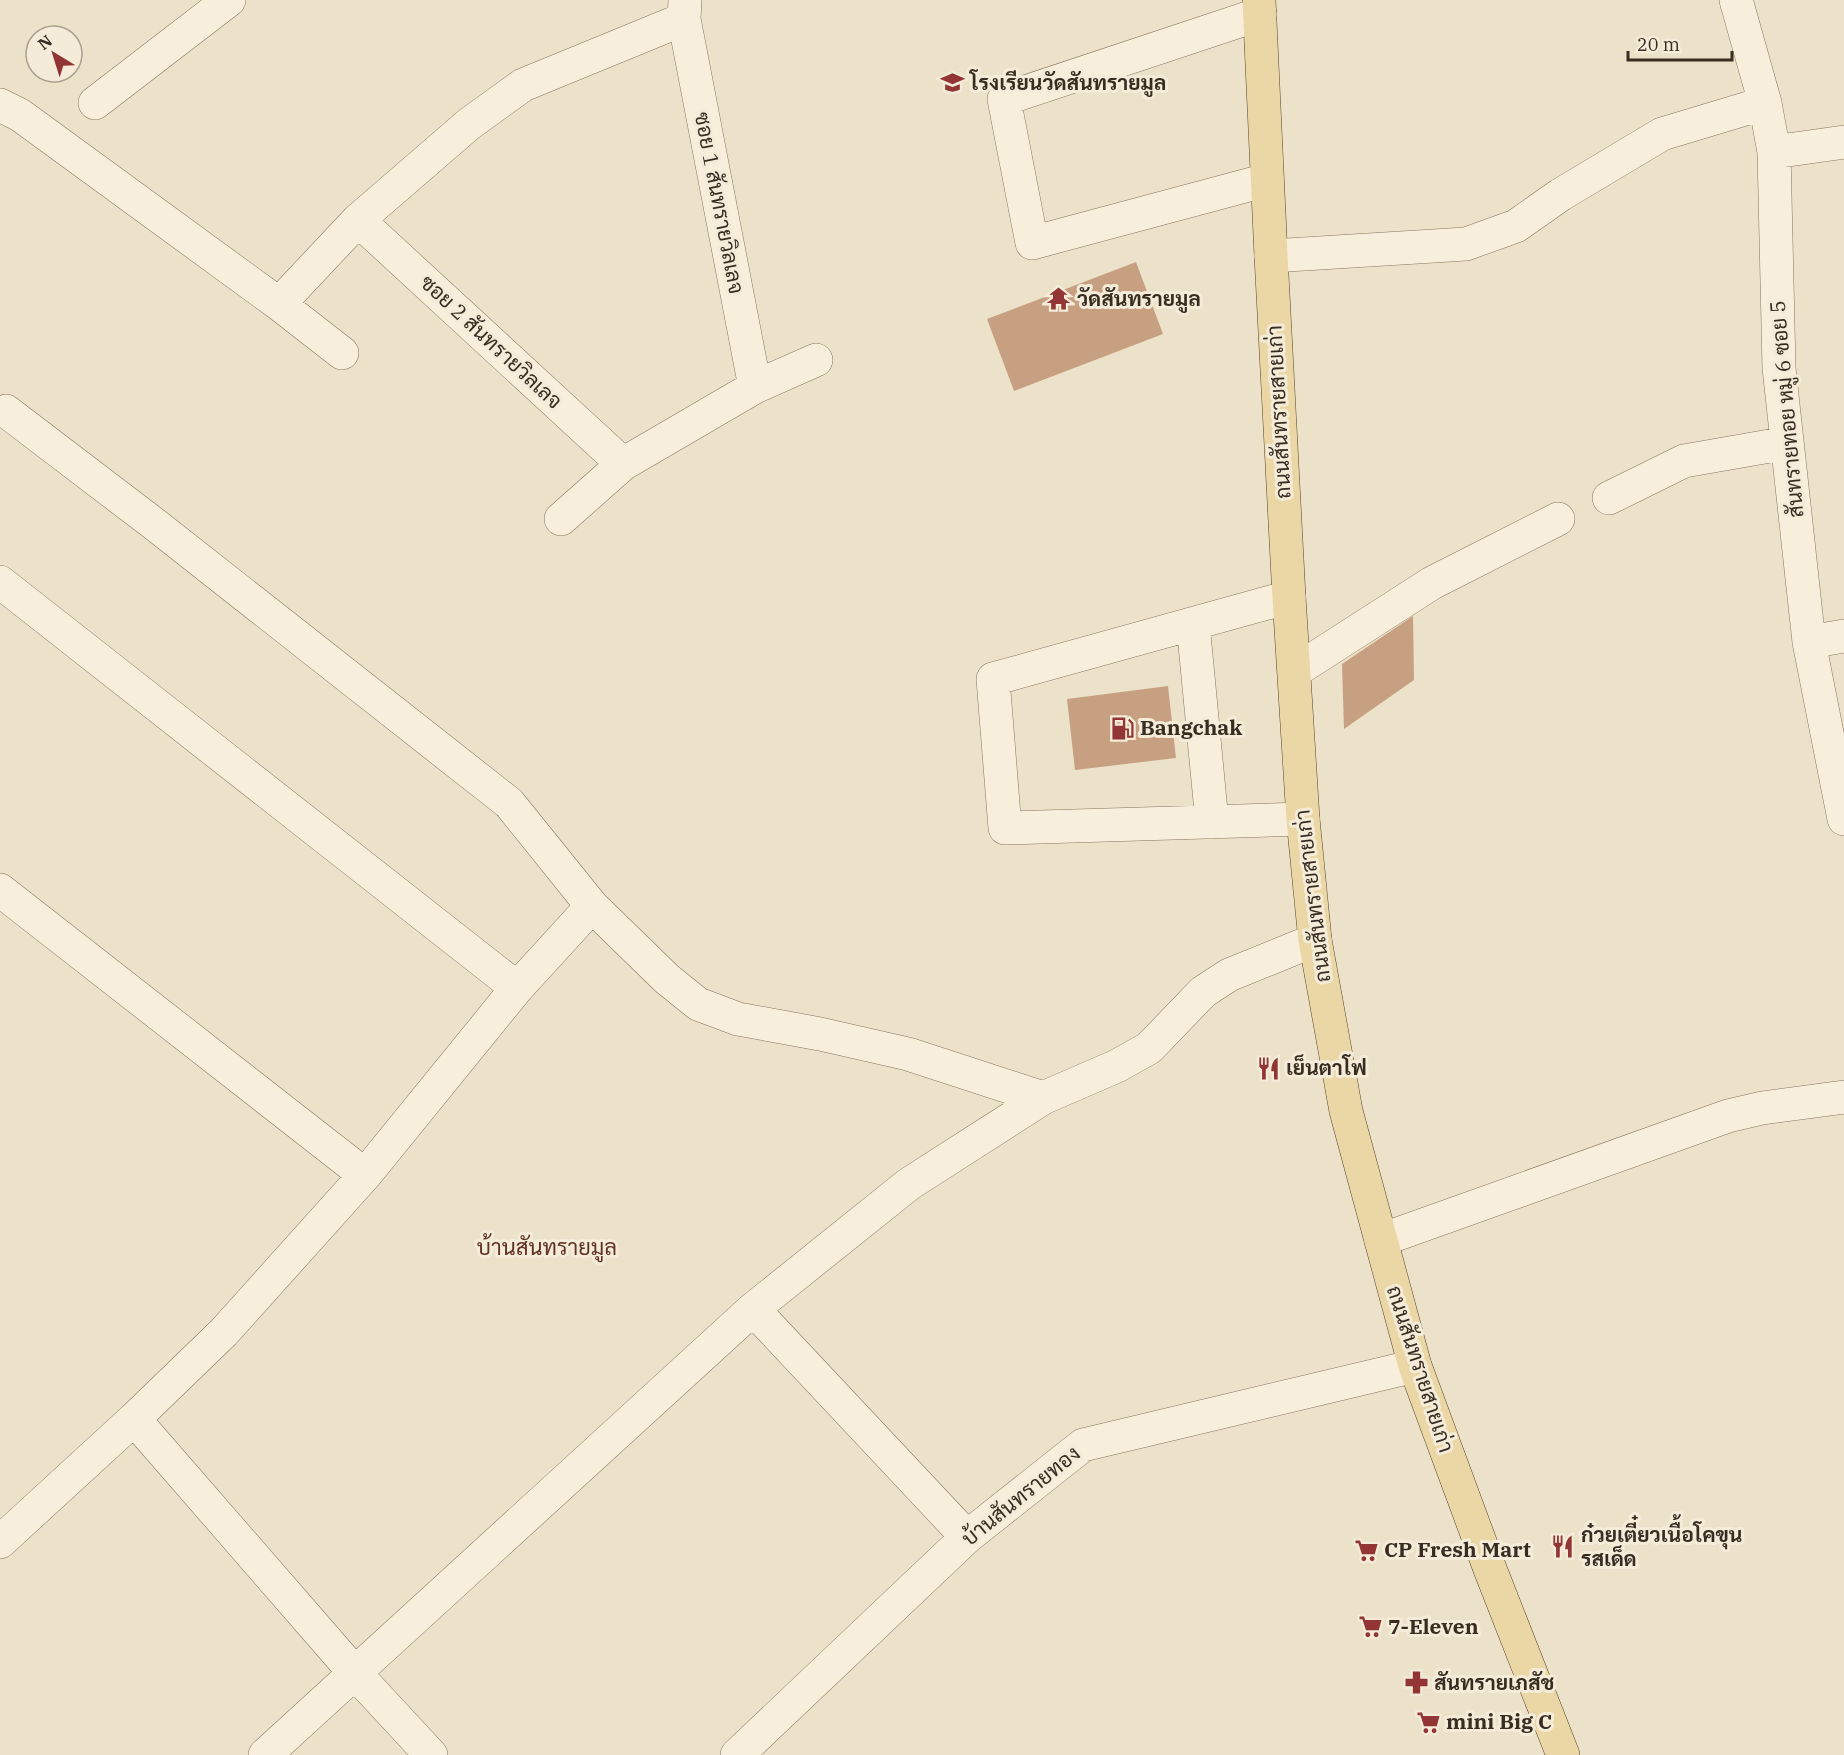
<svg xmlns="http://www.w3.org/2000/svg" width="1844" height="1755" font-family="'IBM Plex Serif',Sarabun,serif">
	<style>
		.building { fill: #c7a082 }
		.lines { fill: none; stroke-linecap: round; stroke-linejoin: round }
		.minor-casing { stroke: #87755f; stroke-width: 34 }
		.major-casing { stroke: #543; stroke-width: 34 }
		.minor { stroke: #f7efdc; stroke-width: 33 }
		.major { stroke: #ebd7a5; stroke-width: 33 }
		.labels { text-anchor: middle; stroke-width: 6; stroke-linejoin: round; paint-order: stroke }
		.poi-label { font-size: 21px; font-weight: bold; fill: #392d22; stroke: #f4ecd9; text-anchor: start }
		.street-label { font-size: 21px; fill: #392d22; stroke: #f4ecd9 }
		.neighbourhood-label { font-size: 22px; fill: #623224; stroke: #f4ecd9 }
	</style>
	<rect width="100%" height="100%" fill="#ece2c9"/>
	<path class="building" d="M1136 262 1163 334 1014 391 987 319Z
		M1413 616 1414 680 1344 729 1342 664Z
		M1168 686 1176 758 1075 770 1067 699Z"/>
	<g class="lines">
		<defs>
			<path id="minor" d="M685 0 684 19 755 387
				M1736 0 1765 103 1774 152 1779 368 1809 642 1844 819
				M1260 14 1004 99 1032 243 1267 180
				M95 103 229 0
				M0 105 20 115 279 304 342 353
				M1774 152 1844 142
				M358 220 623 464
				M1271 256 1466 244 1516 226 1560 195 1662 134 1765 103
				M279 304 358 220 469 124 523 85 684 19
				M6 411 153 523 509 803 592 906 667 979 698 1004 738 1019 820 1034 908 1054 1043 1098
				M1609 498 1684 461 1787 443
				M561 519 623 464 755 387 816 360
				M0 582 517 988
				M1289 597 993 679 1005 828 1303 819
				M1193 624 1212 822
				M1809 642 1844 636
				M1295 671 1432 583 1558 519
				M0 890 365 1175
				M1381 1240 1728 1116 1762 1108 1844 1097
				M753 1309 967 1537
				M134 1419 354 1672 431 1755
				M0 1542 134 1419 224 1332 365 1175 517 988 592 906
				M265 1755 753 1309 909 1184 1043 1098 1117 1066 1149 1048 1203 992 1229 975 1315 940
				M737 1755 967 1537 1083 1445 1415 1366"/>
			<path id="major" d="M1259 0 1271 256 1289 597 1303 819 1315 940 1346 1111 1415 1366 1490 1569 1563 1755"/>
		</defs>
		<use href="#minor" class="minor-casing"/>
		<use href="#major" class="major-casing"/>
		<use href="#minor" class="minor"/>
		<use href="#major" class="major"/>
	</g>
	<defs>
		<symbol id="school-bare" viewBox="-9 -9 18 18"><path d="M0-5L7-2L0 1L-7-2ZM-4 1L0 2.5L4 1V4Q0 6-4 4Z" fill="#923534" stroke="#f4ecd9" stroke-width="2.5" paint-order="stroke"/></symbol>
		<symbol id="temple-bare" viewBox="-9 -9 18 18"><path d="M0-6L5-2H3V0L6.5 2.5H4V6H1.5V3h-3V6H-4V2.5H-6.5L-3 0V-2H-5Z" fill="#923534" stroke="#f4ecd9" stroke-width="2.5" paint-order="stroke"/></symbol>
		<symbol id="fuel-bare" viewBox="-9 -9 18 18"><path d="M-5.5-6h7V0h2V4h1.3V-2.5L3-4.5l.8-.8L6-3V5H2.5V1h-1V6h-7ZM-4.2-4.7v3.2H.2V-4.7Z" fill="#923534" stroke="#f4ecd9" stroke-width="2.5" paint-order="stroke"/></symbol>
		<symbol id="restaurant-bare" viewBox="-9 -9 18 18"><path d="M-5-6h1v4h1v-4h1v4h1v-4h1v5L-1.5 .5V6h-2V.5L-5-1ZM5-6V6H3V1.5H1.5Q1.5-4 5-6Z" fill="#923534" stroke="#f4ecd9" stroke-width="2.5" paint-order="stroke"/></symbol>
		<symbol id="supermarket-bare" viewBox="-9 -9 18 18"><path d="M-6-5.5h2.5l.6 2H6L4.5 2H-2.5L-4.4-4H-6ZM-1.5 3.2a1.3 1.3 0 1 0 .1 0ZM3 3.2a1.3 1.3 0 1 0 .1 0Z" fill="#923534" stroke="#f4ecd9" stroke-width="2.5" paint-order="stroke"/></symbol>
		<symbol id="pharmacy-bare" viewBox="-9 -9 18 18"><path d="M-2-6h4v4h4v4h-4v4h-4v-4h-4v-4h4Z" fill="#923534" stroke="#f4ecd9" stroke-width="2.5" paint-order="stroke"/></symbol>
	</defs>
	<g fill-rule="evenodd">
		<use href="#school-bare" x="936" y="66" width="33" height="33"/>
		<use href="#temple-bare" x="1042" y="282" width="33" height="33"/>
		<use href="#fuel-bare" x="1106" y="712" width="33" height="33"/>
		<use href="#restaurant-bare" x="1252" y="1052" width="33" height="33"/>
		<use href="#restaurant-bare" x="1546" y="1530" width="33" height="33"/>
		<use href="#supermarket-bare" x="1350" y="1534" width="33" height="33"/>
		<use href="#supermarket-bare" x="1354" y="1610" width="33" height="33"/>
		<use href="#pharmacy-bare" x="1400" y="1666" width="33" height="33"/>
		<use href="#supermarket-bare" x="1412" y="1706" width="33" height="33"/>
	</g>
	<g class="labels">
		<g class="poi-label">
			<text x="970" y="90">โรงเรียนวัดสันทรายมูล</text>
			<text x="1077" y="306">วัดสันทรายมูล</text>
			<text x="1140" y="735">Bangchak</text>
			<text x="1286" y="1075">เย็นตาโฟ</text>
			<text x="1581" y="1542">ก๋วยเตี๋ยวเนื้อโคขุน<tspan x="1581" dy="24">รสเด็ด</tspan></text>
			<text x="1384" y="1557">CP Fresh Mart</text>
			<text x="1388" y="1634">7-Eleven</text>
			<text x="1434" y="1690">สันทรายเภสัช</text>
			<text x="1446" y="1729">mini Big C</text>
		</g>
		<g class="street-label">
			<text transform="translate(719 203) rotate(79)" y="7">ซอย 1 สันทรายวิลเลจ</text>
			<text transform="translate(491 342) rotate(43)" y="7">ซอย 2 สันทรายวิลเลจ</text>
			<text transform="translate(1787 409) rotate(-95)" y="7">สันทรายทอย หมู่ 6 ซอย 5</text>
			<text transform="translate(1279 412) rotate(-93)" y="7">ถนนสันทรายสายเก่า</text>
			<text transform="translate(1313 896) rotate(-97)" y="7">ถนนสันทรายสายเก่า</text>
			<text transform="translate(1420 1369) rotate(72)" y="7">ถนนสันทรายสายเก่า</text>
			<text transform="translate(1021 1496) rotate(-39)" y="7">บ้านสันทรายทอง</text>
		</g>
		<g class="neighbourhood-label">
			<text x="547" y="1255">บ้านสันทรายมูล</text>
		</g>
	</g>
	<g transform="translate(54 54) rotate(322)"><circle r="28" fill="#f4ecd9" stroke="#a9a090" stroke-width="1.5"/>
	<path d="M0-4.5L10 22L0 15L-10 22Z" fill="#923534"/>
	<text y="-9" font-size="16" font-weight="bold" text-anchor="middle" fill="#392d22">N</text>
	</g>
	<path d="M1628 51v9h104v-9" fill="none" stroke="#392d22" stroke-width="3"/>
	<text x="1637" y="51" font-size="18" fill="#392d22" stroke="#f4ecd9" stroke-width="4.5" paint-order="stroke">20 m</text>
</svg>
